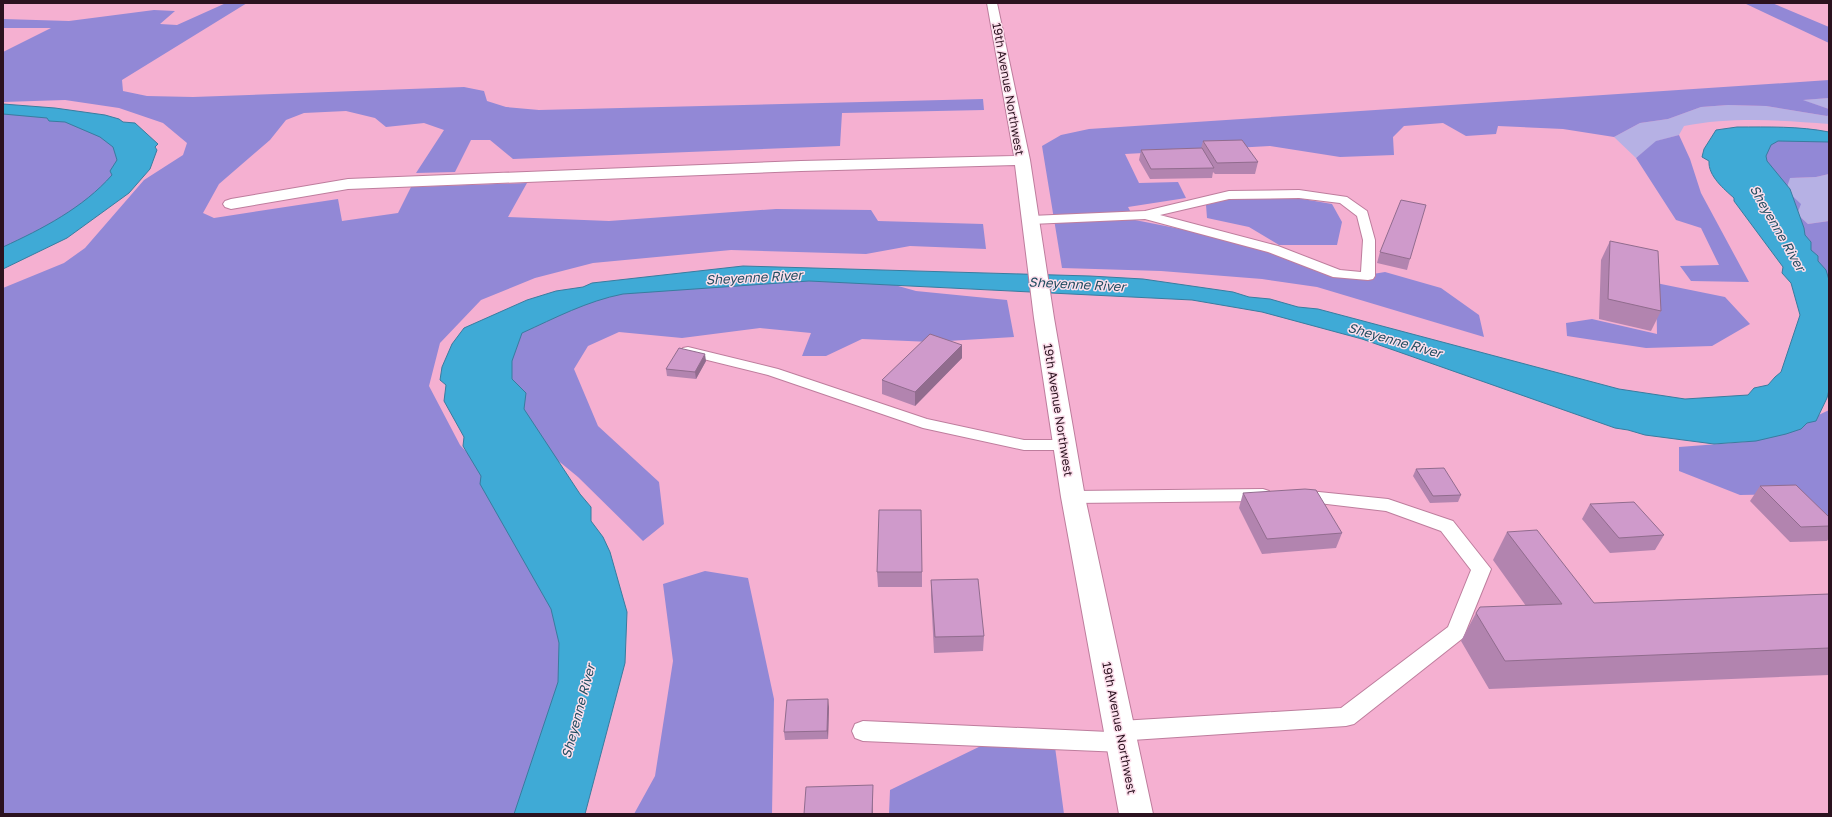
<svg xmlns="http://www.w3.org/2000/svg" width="1832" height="817" font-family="'Golos Text',sans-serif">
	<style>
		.green { fill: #b6b1e4 }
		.forest { fill: #9288d6 }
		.water { fill: #3faad6; stroke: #397c9f }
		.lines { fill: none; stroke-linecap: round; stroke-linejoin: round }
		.service-casing { stroke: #be7d9d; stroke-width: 2 }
		.minor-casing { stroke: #be7d9d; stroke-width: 2 }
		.service { fill: #fff; fill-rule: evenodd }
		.minor { fill: #fff; fill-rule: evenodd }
		.wall { fill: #b284af }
		.shaded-wall { fill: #916c8e }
		.building { fill: #cf9acb; stroke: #916c8e }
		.labels { text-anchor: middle; stroke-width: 3; stroke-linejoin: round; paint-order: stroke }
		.street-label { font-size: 12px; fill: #2b121f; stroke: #fcdfec }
		.water-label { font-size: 13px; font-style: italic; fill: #224e61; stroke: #fcdfec }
	</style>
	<rect width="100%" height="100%" fill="#f5b0d1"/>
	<path class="green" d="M1829 98V109L1802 100Z
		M1728 105 1766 106 1827 116 1829 115V124C1781 120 1731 117 1684 126L1679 135 1657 141 1636 158 1614 137 1640 123 1668 119 1701 107Z
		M1829 174V221L1808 224 1797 214 1786 190 1789 178 1816 177Z"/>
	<path class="forest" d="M226 3H247L122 80 123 91 147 96 193 97 464 87 484 91 487 101 506 107 539 110 983 99 984 110 842 113 840 146 513 159 490 140H471L455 172 416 173 444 130 424 123 386 127 375 118 346 111 304 113 286 120 270 140 219 184 203 213 214 218 338 199 342 221 398 213 411 187 527 183 508 217 609 221 776 209 871 210 878 221 983 224 986 249 910 246 866 254 731 250 593 263 535 278 481 300 440 343 429 386 460 445 516 505 595 650 531 814H3V288L64 263 85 248 144 180 183 155 187 143 163 123 119 108 65 100 3 102V52L51 28H3V19L69 21 154 10 175 11 160 24 177 25Z
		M1744 3H1772L1829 27V43Z
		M1829 80V98L1803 100 1829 109V115L1827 116 1766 106 1728 105 1701 107 1668 119 1640 123 1614 137 1563 129 1498 126 1496 134 1466 136 1443 123 1404 126 1393 137 1394 155 1340 157 1270 146 1125 154 1139 183 1178 182 1186 198 1128 207 1135 220 1196 232 1361 276 1385 272 1441 288 1479 315 1484 337 1317 287 1262 279 1161 271 1062 268 1042 146 1061 135 1089 129Z
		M3 109 92 124 136 170 3 261Z
		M1679 135 1690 159 1701 193 1749 282 1691 281 1680 266 1719 265 1701 228 1676 220 1636 158 1656 141Z
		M1829 135V174L1816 177 1790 178 1786 190 1801 204 1797 214 1808 224 1829 221V306L1743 148 1761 137Z
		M1237 197H1291L1332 204 1342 222 1337 245H1279L1249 227 1207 218 1206 205Z
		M859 275 916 291 1007 300 1014 337 931 342 862 339 826 356H802L811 333 760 328 682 338 619 332 588 346 574 369 598 426 659 482 664 524 643 541 578 477 494 408 493 338 532 311 659 280Z
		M1656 283 1725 297 1750 324 1712 346 1646 348 1567 336 1566 323 1592 319 1657 334Z
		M1829 410V530L1790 494 1740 495 1679 471V447L1745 442 1798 425Z
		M705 571 748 578 774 699 772 814H634L655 776 673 661 663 584Z
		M987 743 1055 747 1064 814H889L890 790Z"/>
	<path class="water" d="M3 104 55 108 105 115 119 119 123 122 135 123 158 144 155 147 157 150 150 169 129 193 118 201 67 238 3 269V247C42 229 83 208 112 175L110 171 117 160 113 147 100 137 65 122 49 121 47 118 3 114Z
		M1737 127C1768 127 1799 126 1829 132V142L1778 141 1771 145 1766 156 1767 161 1790 189 1804 228 1805 235 1811 242V250L1818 256V261L1826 270 1829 280V390L1827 398 1816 421 1807 423 1801 429 1786 434 1756 441 1714 444 1645 435 1628 430 1615 428 1362 339 1262 312 1192 300 809 281 623 294C587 301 555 318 522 333L512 361V379L526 393 524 409 580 494 591 507V521L603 537 610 552 627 612 625 663 585 814H514L558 682 559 643 551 609 480 484 481 476 463 446 464 437 444 401 446 385 440 380 442 367 452 344 464 328 527 300 556 291 583 287 592 283 743 266 1090 276 1143 279 1233 292 1249 297 1270 299 1298 307 1318 309 1619 389 1685 399 1748 395 1754 388 1768 385 1775 377 1781 372 1800 315 1791 283 1782 273 1783 267 1734 201V198C1724 189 1708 176 1709 161L1702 157 1704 149 1716 130Z"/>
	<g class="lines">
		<defs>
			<path id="service" d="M1299 190 1347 197 1367 211 1375 240V276L1373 279 1368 280 1333 277 1268 252 1145 219 1031 224 1027 223 1025 220 1027 217 1031 216 1145 211 1229 191ZM1299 198 1340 203 1357 216 1363 240 1361 272 1340 270 1278 246 1160 215 1229 199Z
				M688 347 778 369 927 419 1024 440H1064L1070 441 1072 445 1070 449 1064 450H1024L923 428 768 375 683 354 681 351 683 348Z
				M1263 489 1269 491 1272 495 1269 499 1263 501 1073 503 1067 501 1064 497 1067 493 1073 491Z
				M1299 490 1388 499 1453 521 1491 569 1463 638 1354 724 1346 726 1132 740 1133 742 1130 749 1122 752 863 741 855 738 852 731 855 724 863 721 1109 732 1112 724 1120 721 1341 708 1448 627 1471 570 1441 531 1386 511 1293 500 1290 496 1293 492Z"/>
			<path id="minor" d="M987 3H997L1030 160 1054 318 1085 497 1153 814H1119L1061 497 1034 318 1015 165 801 171 348 189 231 209 225 207 223 204 225 201 231 199 348 179 801 161 1014 156Z"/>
		</defs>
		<use href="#service" class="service-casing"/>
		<use href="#minor" class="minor-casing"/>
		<use href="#service" class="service"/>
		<use href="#minor" class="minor"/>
	</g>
	<path class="wall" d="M1203 141 1258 162 1255 174H1215L1213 172 1212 178 1150 179 1139 160 1141 150 1201 148Z
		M1610 241 1661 311 1651 331 1599 319 1601 260Z
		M1380 252 1410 259 1407 270 1377 263Z
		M962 345V358L915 406 882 394V380Z
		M706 361 696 379 667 376 666 369Z
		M1416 469 1461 495 1458 502 1430 503 1413 476Z
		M1760 486 1829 517V538L1827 541 1790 542 1750 501Z
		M1243 493 1342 533 1336 548 1262 554 1239 508Z
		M1590 504 1664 535 1655 550 1610 553 1582 519Z
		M1507 532 1594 603 1829 594V675L1489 689 1461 641 1476 613 1526 606 1493 560Z
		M877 572H922V587H878Z
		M931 580 984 636 983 651 934 653 931 595Z
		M829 707 828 739 785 740 784 732Z"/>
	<path class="shaded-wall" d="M962 345V358L915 406V392Z
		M705 354 706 361 696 379 695 372Z
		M828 699 829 707 828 739 827 731Z
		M873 785V814H872Z"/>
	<path class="building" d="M1242 140 1258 162 1217 163 1203 141Z
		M1202 148 1214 168 1151 169 1141 150Z
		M1401 200 1426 205 1410 259 1380 252Z
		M1610 241 1658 251 1661 311 1608 299Z
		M930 334 962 345 915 392 882 380Z
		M679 348 705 354 695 372 666 369Z
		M1444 468 1461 495 1433 496 1416 469Z
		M1796 485 1829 517V526L1801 527 1760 486Z
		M1305 489 1316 490 1342 533 1267 539 1243 493Z
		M1634 502 1664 535 1619 538 1590 504Z
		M879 510H921L922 572H877Z
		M1537 530 1594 603 1829 594V648L1505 661 1476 613 1480 607 1562 604 1507 532Z
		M978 579 984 636 935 637 931 580Z
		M828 699 827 731 784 732 787 700Z
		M873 785 872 814H804L806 787Z"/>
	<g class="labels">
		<g class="street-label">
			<text transform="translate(1008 89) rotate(80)" y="4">19th Avenue Northwest</text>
			<text transform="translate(1058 410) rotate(81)" y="4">19th Avenue Northwest</text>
			<text transform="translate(1119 728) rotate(79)" y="4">19th Avenue Northwest</text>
		</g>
		<g class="water-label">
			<text transform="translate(1778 228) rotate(60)" y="5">Sheyenne River</text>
			<text transform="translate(754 277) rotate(-3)" y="5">Sheyenne River</text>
			<text transform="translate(1077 284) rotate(3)" y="5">Sheyenne River</text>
			<text transform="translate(1395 340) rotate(16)" y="5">Sheyenne River</text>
			<text transform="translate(578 711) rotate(-75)" y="5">Sheyenne River</text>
		</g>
	</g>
	<rect width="1832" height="817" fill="none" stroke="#2b121f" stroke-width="8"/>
</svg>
